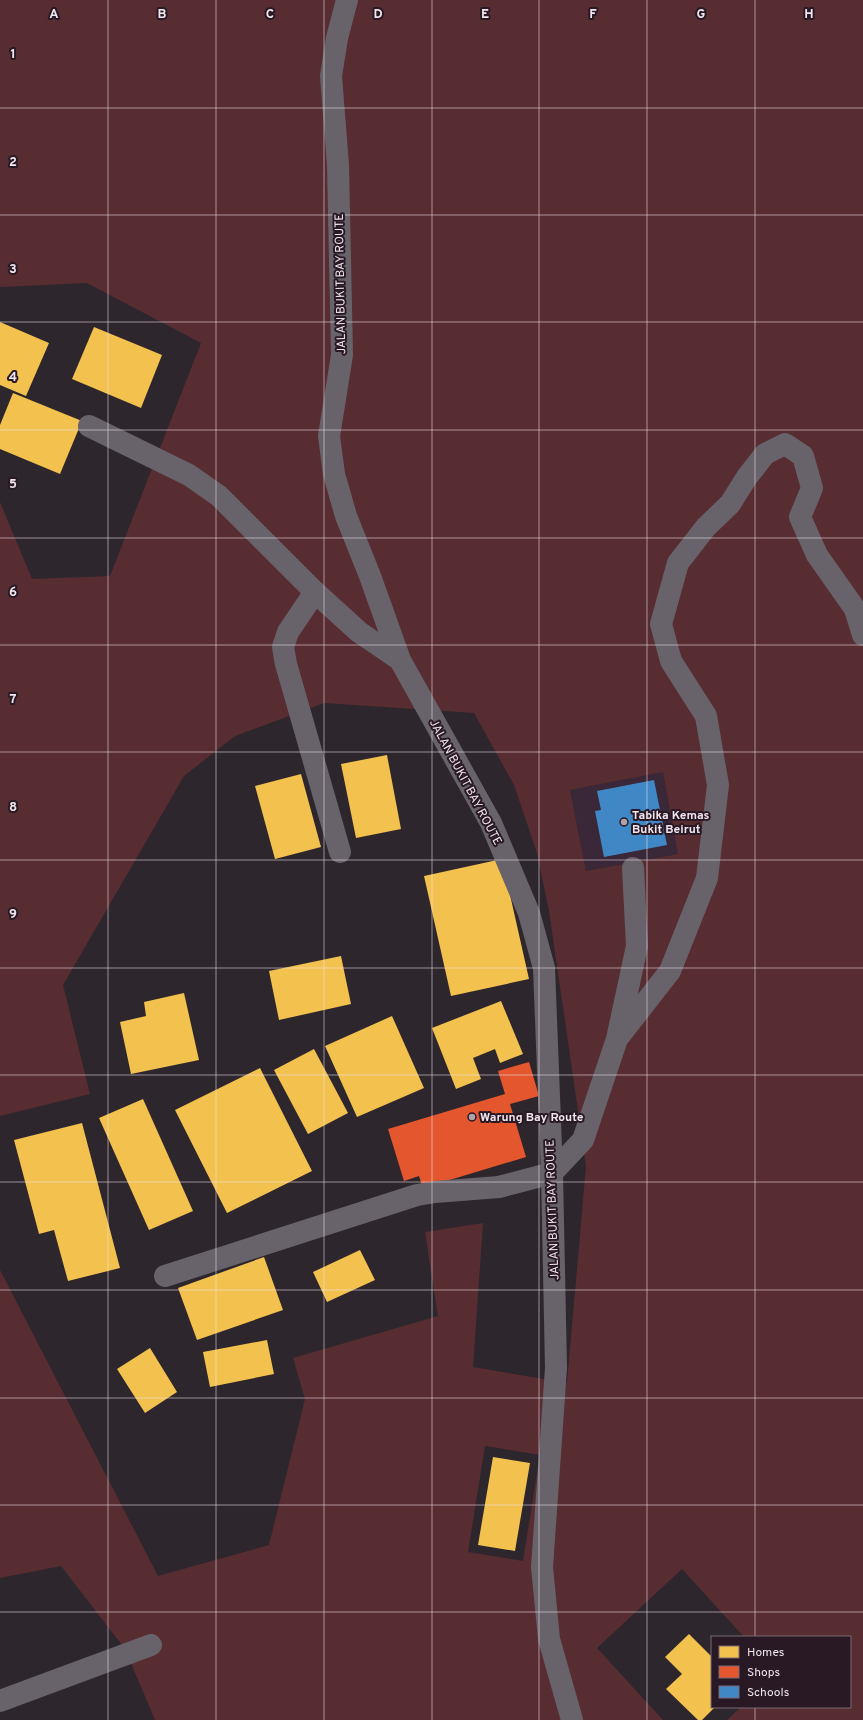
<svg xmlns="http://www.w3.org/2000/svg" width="863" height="1720" font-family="Overpass,sans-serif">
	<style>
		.built { fill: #3a2737 }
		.green { fill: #572d31; fill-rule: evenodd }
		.homes { fill: #f2c14e }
		.shops { fill: #e4572e }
		.schools { fill: #3f88c5 }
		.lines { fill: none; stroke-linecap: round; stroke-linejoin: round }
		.minor { stroke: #68636a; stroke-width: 22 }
		.grid { fill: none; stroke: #f1e5ee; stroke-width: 1; stroke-opacity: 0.55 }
		.poi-dot { fill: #ada2aa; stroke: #281925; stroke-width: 1.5 }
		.labels { text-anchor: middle; stroke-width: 4; stroke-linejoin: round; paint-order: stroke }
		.street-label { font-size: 12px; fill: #f1e5ee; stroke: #281925 }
		.poi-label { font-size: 12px; font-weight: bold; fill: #f1e5ee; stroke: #281925; text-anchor: start }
		.grid-label { font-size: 13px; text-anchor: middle; font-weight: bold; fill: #f1e5ee; stroke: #281925; stroke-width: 4; stroke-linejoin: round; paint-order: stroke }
	</style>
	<rect width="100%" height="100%" fill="#2e262d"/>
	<path class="built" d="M663 772 679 854 586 871 570 790Z"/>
	<path class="green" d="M0 0H863V1720H727L741 1707H850V1637H744L682 1569 597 1648 663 1720H155L125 1649 61 1566 0 1578V1270L158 1576 269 1545 305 1399 293 1358 438 1316 425 1232 483 1223 473 1367 567 1383 586 1166 549 911 537 853 514 785 474 713 324 703 235 736 184 776 63 985 90 1094 0 1116V502L32 579 110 576 201 343 87 283 0 287ZM663 772 678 854 586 871 570 790ZM485 1446 540 1455 523 1561 468 1552Z"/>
	<path class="homes" d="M0 322 49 343 26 396 0 385Z
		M94 327 162 355 141 408 72 379Z
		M13 393 82 421 60 474 0 449V425Z
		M387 755 401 829 356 838 341 764Z
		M301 774 321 847 275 859 255 786Z
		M502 859 529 979 451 996 424 876Z
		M341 956 351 1004 279 1020 269 971Z
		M184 993 199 1060 131 1074 120 1022 146 1016 144 1002Z
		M501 1001 523 1054 500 1063 495 1049 473 1058 481 1079 456 1089 432 1028Z
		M392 1016 424 1088 357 1117 325 1046Z
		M314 1049 348 1113 308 1134 274 1070Z
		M260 1068 312 1171 227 1213 175 1110Z
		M143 1099 193 1211 149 1230 99 1118Z
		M82 1123 120 1268 68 1281 54 1230 39 1234 14 1140Z
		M360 1250 375 1280 327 1302 313 1272Z
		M264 1257 283 1310 197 1340 178 1288Z
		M267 1340 274 1374 210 1387 203 1352Z
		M150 1348 177 1392 145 1413 117 1369Z
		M493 1457 530 1463 515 1551 478 1545Z
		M689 1634 712 1657V1707H715L702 1720H698L666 1689 682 1674 665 1657Z"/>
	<path class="shops" d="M529 1062 539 1096 510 1104 526 1157 423 1188 419 1176 404 1181 388 1129 505 1094 498 1071Z"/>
	<path class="schools" d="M654 780 667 845 604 857 595 811 601 810 597 791Z"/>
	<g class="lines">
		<path class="minor" d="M347 0 337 38 331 76 338 165 342 355 329 436 334 474 346 516 370 576 400 660 491 823 529 913 544 968 552 1173 556 1368 542 1567 549 1639 572 1720
			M89 426 189 475 219 496 315 592 359 632 400 660
			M315 592 288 632 283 647 286 664 340 852
			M617 1039 670 971 707 878 718 785 706 716 671 661 661 624 678 563 706 527 730 504 747 477 765 454 785 444 803 456 812 488 800 517 817 555 855 609 863 635
			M165 1276 417 1195 435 1192 499 1187 552 1173 583 1140 617 1039 637 946 633 868
			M0 1701 151 1645"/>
	</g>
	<path class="grid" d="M108 0V1720M216 0V1720M324 0V1720M432 0V1720M539 0V1720M647 0V1720M755 0V1637M0 108H863M0 215H863M0 322H863M0 430H863M0 538H863M0 645H863M0 752H863M0 860H863M0 968H863M0 1075H863M0 1182H863M0 1290H863M0 1398H863M0 1505H863M0 1612H863M755 1707V1720"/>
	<g class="poi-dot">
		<circle cx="624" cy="822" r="4"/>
		<circle cx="472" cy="1117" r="4"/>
	</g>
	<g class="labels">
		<g class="street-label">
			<text transform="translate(340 284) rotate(-91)" y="4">JALAN BUKIT BAY ROUTE</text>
			<text transform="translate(466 782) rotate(62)" y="4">JALAN BUKIT BAY ROUTE</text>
			<text transform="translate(552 1210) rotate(-92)" y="4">JALAN BUKIT BAY ROUTE</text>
		</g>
		<g class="poi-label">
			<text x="632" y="819">Tabika Kemas<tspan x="632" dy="14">Bukit Beirut</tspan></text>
			<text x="480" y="1121">Warung Bay Route</text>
		</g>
	</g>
	<g class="grid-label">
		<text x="54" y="18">A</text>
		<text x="162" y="18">B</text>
		<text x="270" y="18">C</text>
		<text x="378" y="18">D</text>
		<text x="485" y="18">E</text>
		<text x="593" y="18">F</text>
		<text x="701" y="18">G</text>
		<text x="809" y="18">H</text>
		<text x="13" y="58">1</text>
		<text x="13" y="166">2</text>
		<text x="13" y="273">3</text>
		<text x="13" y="381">4</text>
		<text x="13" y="488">5</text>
		<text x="13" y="596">6</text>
		<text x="13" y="703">7</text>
		<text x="13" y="811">8</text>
		<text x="13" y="918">9</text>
	</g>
	<rect x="711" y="1636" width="140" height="72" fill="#281925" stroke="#786b75"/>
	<rect x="719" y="1646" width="20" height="12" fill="#f2c14e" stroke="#786b75"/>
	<text x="747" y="1656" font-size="12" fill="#f1e5ee">Homes</text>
	<rect x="719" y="1666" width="20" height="12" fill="#e4572e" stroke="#786b75"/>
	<text x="747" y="1676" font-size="12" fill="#f1e5ee">Shops</text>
	<rect x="719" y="1686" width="20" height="12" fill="#3f88c5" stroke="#786b75"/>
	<text x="747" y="1696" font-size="12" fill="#f1e5ee">Schools</text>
</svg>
